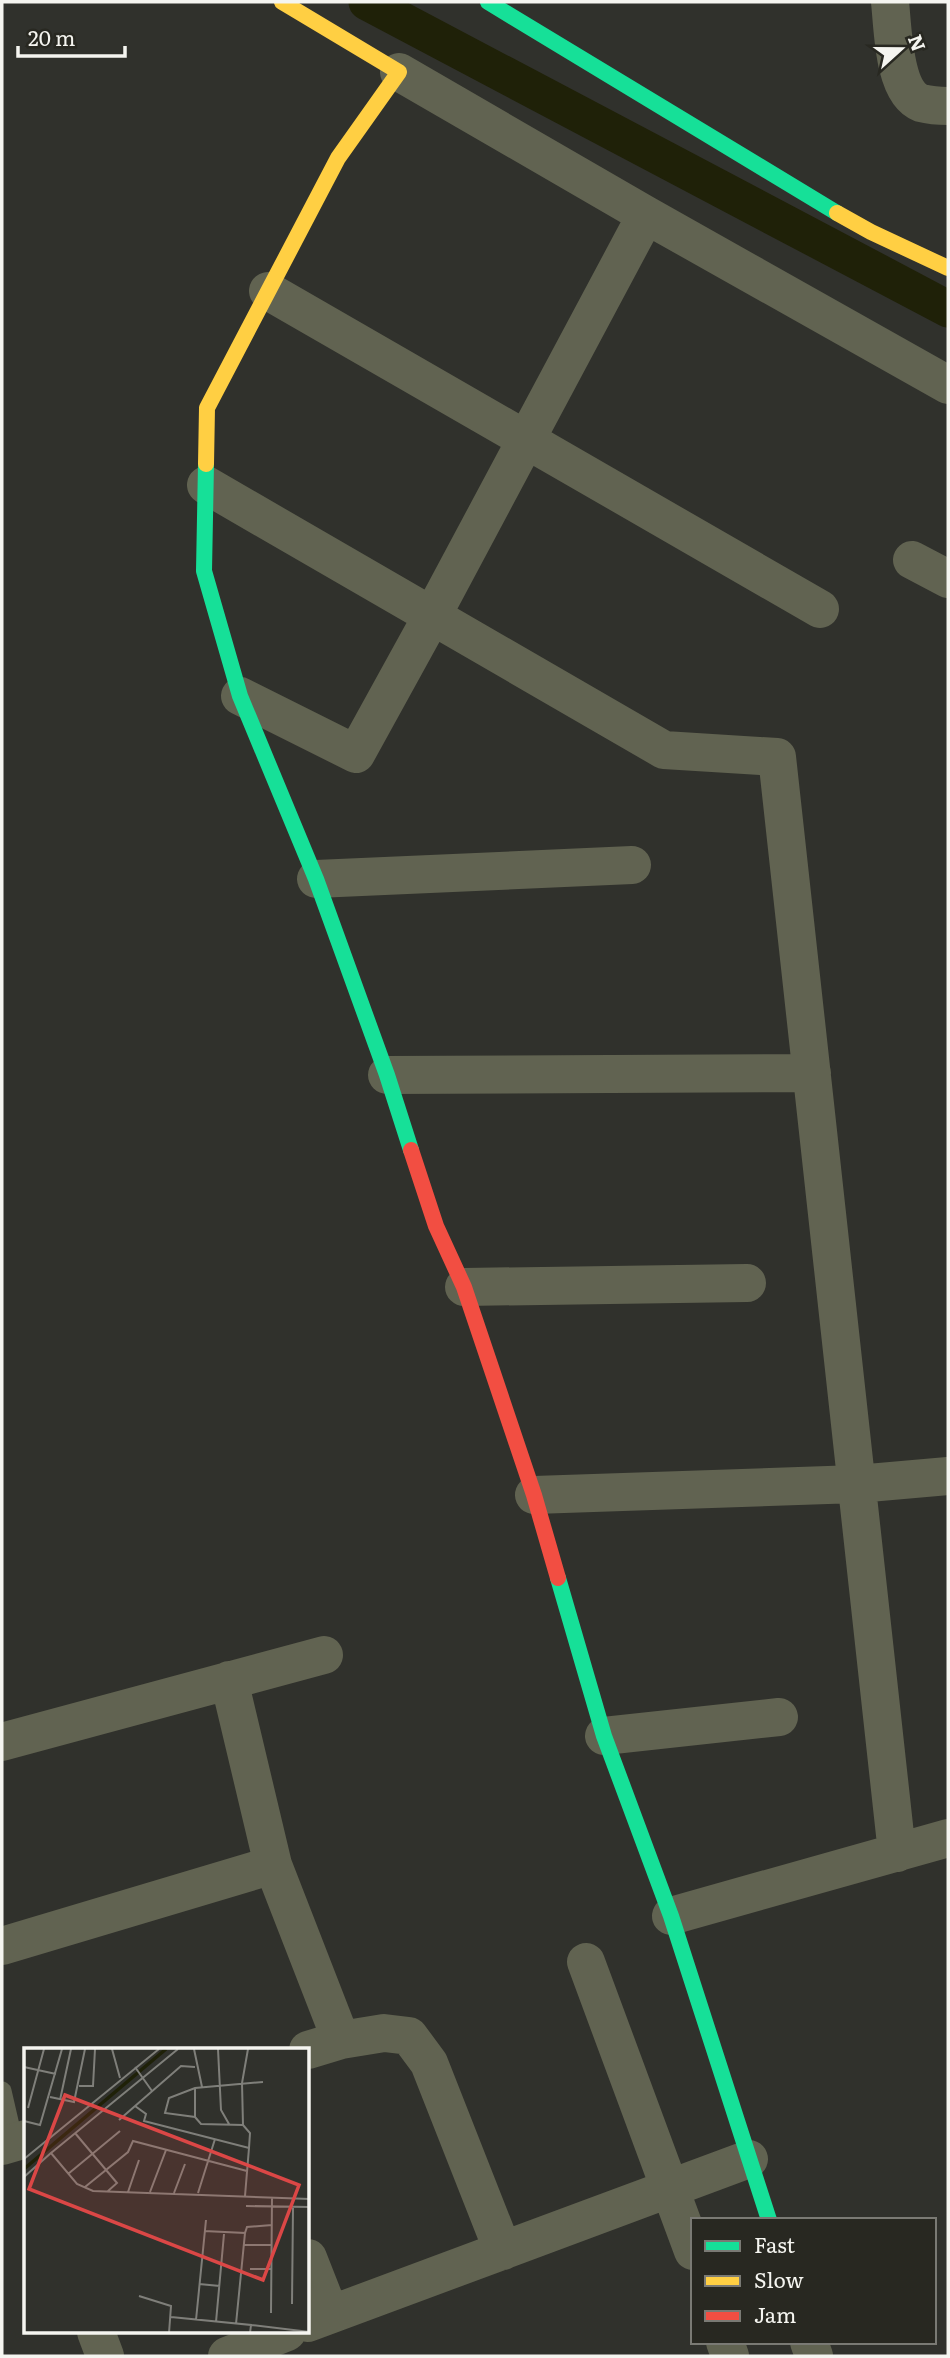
<svg xmlns="http://www.w3.org/2000/svg" width="950" height="2358" font-family="Literata,serif">
	<style>
		.lines { fill: none; stroke-linecap: round; stroke-linejoin: round }
		.canal { stroke: #1f2108; stroke-width: 37 }
		.lane { stroke: #616351; stroke-width: 19 }
		.street { stroke: #616351; stroke-width: 38 }
		.fast { stroke: #16e098; stroke-width: 16 }
		.slow { stroke: #ffcf43; stroke-width: 16 }
		.jam { stroke: #f24e42; stroke-width: 16 }
		.inset-river { fill: none; stroke: #1f2108; stroke-width: 3.5 }
		.inset-road { fill: none; stroke: #7f7f7a; stroke-width: 2 }
		.view { fill: #db4746; fill-opacity: 0.15; stroke: #db4746; stroke-width: 3.5 }
		.inset-edge { fill: none; stroke: #f5f5f0; stroke-width: 3.5 }
	</style>
	<rect width="100%" height="100%" fill="#30312c"/>
	<g class="lines">
		<path class="canal" d="M367 2 948 309"/>
		<path class="lane" d="M2 2091 14 2143"/>
		<path class="street" d="M890 2C893 28 893 92 921 103 929 105 940 106 948 106
			M399 72 646 215 948 385
			M268 291 820 609
			M206 485 664 750 777 757 897 1853
			M912 560 948 579
			M240 696 356 754 432 616 646 215
			M316 879 632 865
			M387 1075 812 1073
			M464 1287 747 1283
			M534 1495 857 1484 948 1476
			M229 1680 273 1865 341 2040 308 2050
			M604 1736 779 1717
			M2 1742 324 1655
			M671 1916 948 1838
			M2 1946 273 1865
			M586 1962 693 2251
			M341 2040 384 2033 409 2036 429 2063 503 2251
			M2 2146 26 2139
			M308 2258 330 2314
			M308 2323 749 2159
			M96 2332 105 2356
			M725 2342 730 2356
			M809 2342 814 2356
			M227 2356 287 2332"/>
		<path class="fast" d="M488 2 837 213
			M206 464 204 571 240 696 316 879 387 1075 411 1150
			M558 1578 604 1736 671 1916 769 2220"/>
		<path class="slow" d="M837 213 871 232 948 268
			M206 464 207 408 338 158 399 72 282 2"/>
		<path class="jam" d="M411 1150 436 1226 464 1287 534 1495 558 1578"/>
	</g>
	<g transform="translate(24 2048)">
		<rect width="285" height="285" fill="#30312c"/>
		<path class="inset-river" d="M0 121 142 1"/>
		<path class="inset-road" d="M88 1 96 30M170 1 178 39M194 1 197 62 205 76M0 19 32 26M111 19 128 43M55 38H69L71 1M26 49 50 54 61 1M36 52 47 1M111 58 122 66 120 73 225 100 226 85 219 77 218 35 224 1M4 60 20 1M171 69V40M95 72 157 18 171 19M0 73 16 77 38 1M219 77 177 76 171 69 141 65 145 50 171 40 239 34M51 85 93 135 84 143M27 105 154 1M0 111 135 1M44 126 96 83M0 129 27 105 53 136 69 143 286 151M61 139 104 104 109 93 223 123M104 144 115 112M126 144 142 102M150 145 161 116M174 145 191 91M221 148 225 100M222 158 286 159M180 183 221 185 212 276M221 185 223 179 248 177M220 197H247M226 221H248M175 236 196 238M115 248 147 258 145 285M268 256 269 159M247 265 248 149M147 269 227 277 226 285M172 272 182 172M192 274 200 186M227 277 286 284"/>
		<path class="view" d="M41 47 275 137 239 232 5 141Z"/>
		<rect width="285" height="285" class="inset-edge"/>
	</g>
	<rect width="950" height="2358" fill="none" stroke="#f5f5f0" stroke-width="7"/>
	<rect x="691" y="2218" width="245" height="126" fill="#282821" stroke="#7a7a74" stroke-width="2"/>
	<rect x="705" y="2241" width="35" height="10" fill="#16e098" stroke="#7a7a74" stroke-width="2"/>
	<text x="754" y="2253" font-size="21" fill="#f5f5f0">Fast</text>
	<rect x="705" y="2276" width="35" height="10" fill="#ffcf43" stroke="#7a7a74" stroke-width="2"/>
	<text x="754" y="2288" font-size="21" fill="#f5f5f0">Slow</text>
	<rect x="705" y="2311" width="35" height="10" fill="#f24e42" stroke="#7a7a74" stroke-width="2"/>
	<text x="754" y="2323" font-size="21" fill="#f5f5f0">Jam</text>
	<g transform="translate(901 49) rotate(69)" stroke="#282821" stroke-width="5" paint-order="stroke">
	<path d="M0-5L12 26L0 18L-12 26Z" fill="#f5f5f0"/>
	<text y="-10" font-size="19" font-weight="bold" text-anchor="middle" fill="#f5f5f0">N</text>
	</g>
	<path d="M18 46v10h107v-10" fill="none" stroke="#f5f5f0" stroke-width="3.5"/>
	<text x="28" y="46" font-size="21" fill="#f5f5f0" stroke="#282821" stroke-width="5" paint-order="stroke">20 m</text>
</svg>
